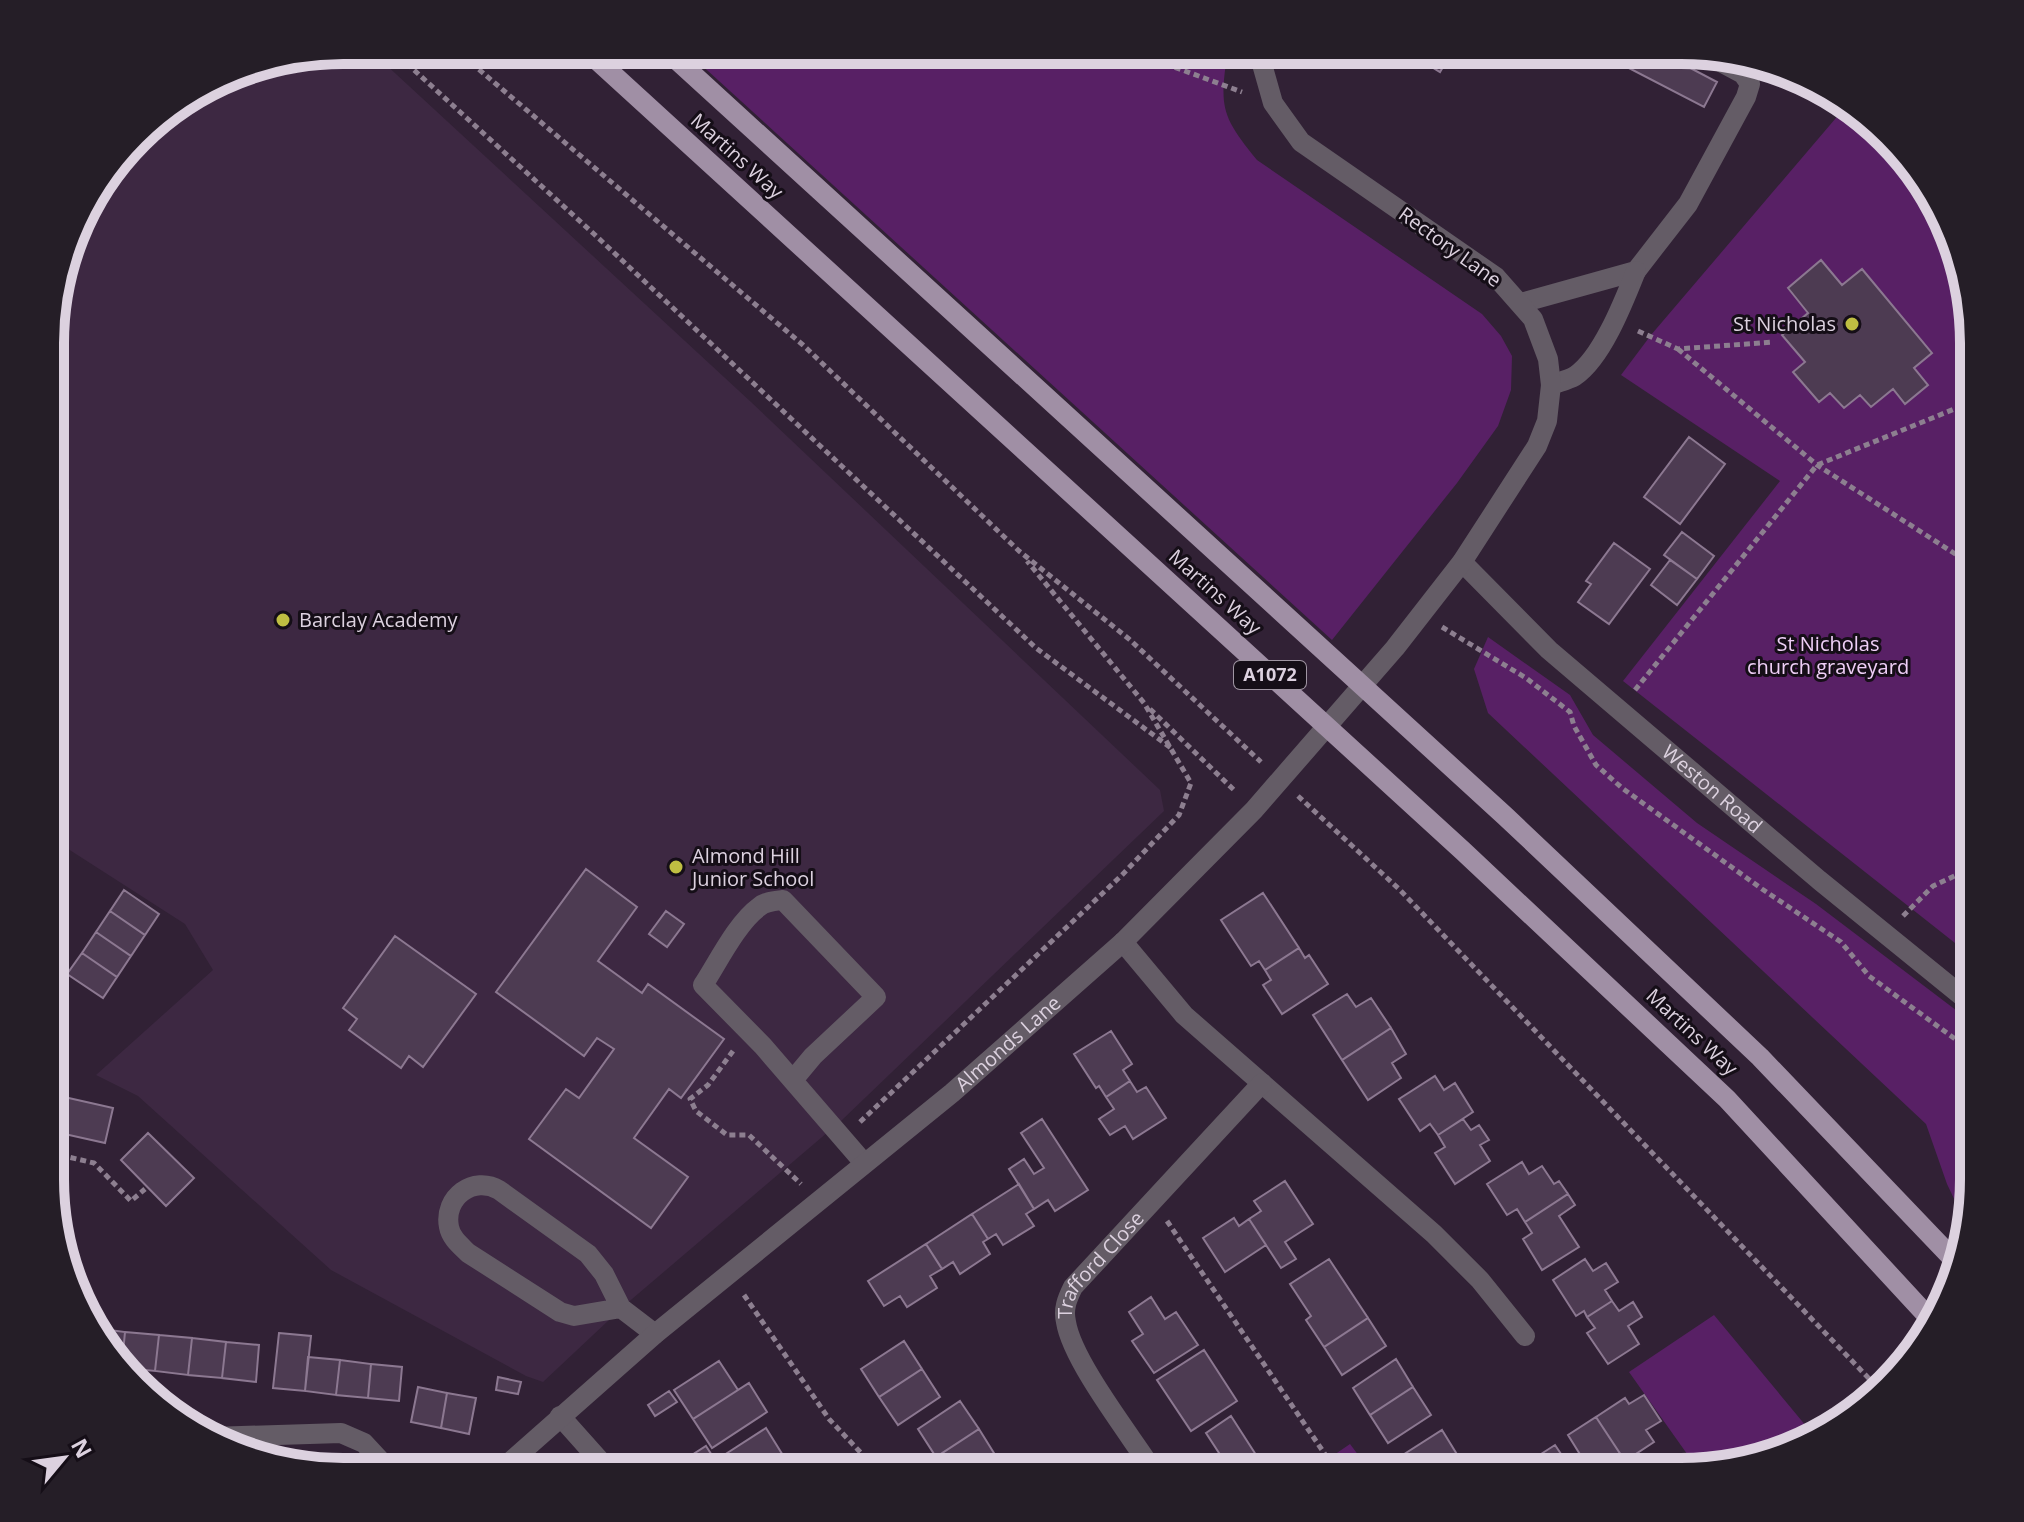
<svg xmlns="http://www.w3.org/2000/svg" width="2024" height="1522" font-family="'Open Sans',sans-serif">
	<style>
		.built { fill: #3d2842 }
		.green { fill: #582065 }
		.building { fill: #4d3b52; stroke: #8c7891; stroke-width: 2 }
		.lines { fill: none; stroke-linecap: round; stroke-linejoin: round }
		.path { stroke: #8d7f90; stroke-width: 5; stroke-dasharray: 6 4; stroke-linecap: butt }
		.minor { stroke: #645c66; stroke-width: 20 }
		.major { stroke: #a08fa5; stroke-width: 20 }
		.poi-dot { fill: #bfbe42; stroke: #150e17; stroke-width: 3 }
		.labels { text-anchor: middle; stroke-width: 6; stroke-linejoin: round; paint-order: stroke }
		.shield { fill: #150e17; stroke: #a096a3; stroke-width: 2 }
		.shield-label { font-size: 18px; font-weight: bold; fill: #dcd1df }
		.street-label { font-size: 20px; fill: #dcd1df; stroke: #150e17 }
		.poi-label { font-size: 20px; fill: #dcd1df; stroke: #150e17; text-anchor: start }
		.park-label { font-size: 20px; fill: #efcff7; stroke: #150e17 }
		.rim { fill: none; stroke: #dcd1df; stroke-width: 10 }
	</style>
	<rect width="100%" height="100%" fill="#312135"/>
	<path class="built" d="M343 50H370L751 402 1160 790 1164 811 842 1120 625 1305 543 1382 526 1376 331 1270 138 1096 96 1075 213 970 185 924 51 838 53 304 89 197 150 122 248 66Z"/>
	<path class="green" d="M685 50H1228C1219 107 1221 116 1257 160L1482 314 1501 336 1512 356 1511 390 1498 426 1457 483 1332 640Z
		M1847 105 1874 122 1944 214 1974 342V958L1623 681 1780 481 1621 375 1651 335Z
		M1488 637 1570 695 1593 735 1697 823 1816 904 1973 1023V1199L1967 1226 1947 1184 1926 1124 1488 713 1474 669Z
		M1714 1315 1816 1438 1810 1442 1697 1468 1629 1372Z
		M1350 1444 1371 1472H1309Z"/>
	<path class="building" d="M1404 50H1453L1440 72Z
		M1596 51H1658L1717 82 1704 107Z
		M1821 260 1842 285 1862 269 1932 353 1914 368 1928 385 1905 404 1893 389 1871 407 1860 395 1844 408 1830 393 1819 402 1793 372 1805 362 1782 335 1808 313 1788 288Z
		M1689 437 1725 464 1680 524 1644 497Z
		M1682 532 1714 556 1697 579 1664 555Z
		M1614 543 1650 569 1609 624 1578 602 1591 584 1586 581Z
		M1670 560 1697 579 1677 605 1651 585Z
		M586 869 637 907 598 961 642 993 648 984 724 1039 681 1098 669 1089 634 1138 688 1177 651 1228 529 1139 566 1089 579 1098 614 1049 597 1038 584 1056 496 992Z
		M124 890 159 914 145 935 110 911Z
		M1263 893 1299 948 1265 970 1259 961 1251 966 1221 920Z
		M110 911 145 935 131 956 96 932Z
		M666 911 684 924 667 947 649 934Z
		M96 932 131 956 117 977 82 953Z
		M395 936 476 994 423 1067 409 1056 401 1068 349 1030 357 1019 343 1008Z
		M1299 948 1305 958 1309 955 1328 984 1282 1014 1263 985 1271 980 1265 970Z
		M82 953 117 977 103 998 67 974Z
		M1347 994 1356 1007 1371 998 1391 1028 1342 1060 1313 1015Z
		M1391 1028 1406 1054 1392 1063 1401 1078 1368 1100 1342 1060Z
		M1111 1031 1132 1064 1123 1070 1130 1081 1106 1097 1099 1086 1096 1088 1074 1054Z
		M1435 1076 1444 1090 1455 1083 1473 1112 1438 1135 1430 1124 1420 1131 1399 1099Z
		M1130 1081 1137 1092 1146 1087 1166 1118 1133 1139 1125 1126 1110 1135 1099 1119 1114 1109 1106 1097Z
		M51 1094 113 1108 105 1143 51 1131Z
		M1042 1119 1088 1190 1055 1211 1048 1200 1034 1209 1009 1169 1024 1159 1034 1174 1044 1168 1021 1133Z
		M1463 1119 1471 1130 1479 1125 1489 1140 1480 1145 1490 1161 1455 1184 1435 1153 1445 1147 1438 1135Z
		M148 1133 194 1178 166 1206 121 1160Z
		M1522 1162 1529 1174 1542 1166 1554 1184 1559 1181 1568 1194 1525 1222 1517 1209 1507 1215 1487 1184Z
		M1285 1181 1313 1224 1285 1242 1296 1259 1281 1268 1249 1219 1261 1211 1254 1201Z
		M1019 1184 1034 1209 1026 1214 1034 1226 1003 1245 996 1234 988 1239 972 1214Z
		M1568 1194 1575 1205 1559 1216 1579 1247 1542 1270 1523 1239 1532 1233 1525 1222Z
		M972 1214 988 1239 983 1242 990 1254 960 1274 953 1262 942 1269 926 1244Z
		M1234 1218 1239 1226 1249 1219 1266 1245 1225 1272 1203 1238Z
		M926 1244 942 1269 930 1276 937 1288 907 1307 900 1296 884 1306 868 1281Z
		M1329 1259 1368 1318 1324 1347 1306 1320 1311 1316 1290 1284Z
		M1585 1259 1593 1271 1606 1263 1618 1282 1605 1290 1612 1301 1587 1317 1584 1311 1576 1316 1553 1280Z
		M1151 1297 1165 1319 1176 1312 1198 1345 1154 1373 1132 1341 1143 1334 1129 1312Z
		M1612 1301 1619 1311 1633 1302 1642 1317 1628 1326 1639 1344 1608 1364 1587 1333 1595 1328 1587 1317Z
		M1368 1318 1386 1346 1342 1375 1324 1347Z
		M95 1328 125 1332 122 1363Z
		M125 1332 159 1335 155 1371 126 1368 122 1363Z
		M279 1333 311 1336 305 1391 273 1388Z
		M159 1335 192 1338 188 1375 155 1371Z
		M192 1338 226 1342 222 1378 188 1375Z
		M904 1341 922 1369 879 1397 861 1369Z
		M226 1342 259 1345 256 1382 222 1378Z
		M1204 1350 1237 1401 1191 1431 1157 1380Z
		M308 1357 340 1360 336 1395 305 1391Z
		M1396 1359 1413 1387 1370 1415 1353 1388Z
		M340 1360 371 1364 368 1398 336 1395Z
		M719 1361 738 1390 693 1419 674 1390Z
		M371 1364 402 1367 399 1401 368 1398Z
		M922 1369 940 1397 898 1425 879 1397Z
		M498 1377 521 1382 518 1394 496 1390Z
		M749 1383 767 1412 712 1448 693 1419Z
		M418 1387 447 1393 441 1428 411 1422Z
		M1413 1387 1431 1415 1388 1443 1370 1415Z
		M669 1391 677 1402 655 1416 648 1405Z
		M447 1393 476 1398 469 1434 441 1428Z
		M1644 1395 1661 1421 1646 1430 1654 1442 1625 1461 1596 1417 1625 1398 1629 1404Z
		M960 1401 979 1429 936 1457 918 1429Z
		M1231 1416 1267 1472H1215L1207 1460 1219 1453 1206 1433Z
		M1596 1417 1625 1461 1631 1472H1591L1568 1435Z
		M766 1428 784 1457 762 1472H730L721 1457Z
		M979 1429 997 1458 975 1472H945L936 1457Z
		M1442 1430 1458 1456 1433 1472H1407L1398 1458Z
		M1555 1445 1573 1472H1533L1527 1463Z
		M706 1446 713 1457 691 1471 684 1460Z
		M1458 1456 1469 1472H1433Z
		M713 1457 721 1469 716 1472 691 1471Z
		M784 1457 794 1472H762Z
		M1018 1462 1024 1472H1003Z"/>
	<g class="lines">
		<path class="path" d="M392 50 594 234 1036 648 1171 748
			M456 50 803 345 1019 551 1129 639 1261 762
			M1128 50 1242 92
			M1638 331 1678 349 1773 342
			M1678 349 1817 465 1974 566
			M1442 627 1526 678 1570 712 1574 726 1596 765 1622 788 1762 889 1841 942 1869 976 1973 1052
			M1635 690 1817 465 1974 401
			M1150 709 1235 791
			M1298 796 1399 889 1879 1389
			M1903 916 1933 886 1974 867
			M733 1051 708 1085 690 1099 696 1111 727 1135H749L801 1184
			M860 1122 1122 875 1179 815 1191 783 1144 703 1027 561
			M51 1153 94 1163 131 1201 145 1189
			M1167 1221 1337 1472
			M744 1295 829 1419 879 1472"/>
		<g class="minor">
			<path d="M1521 303 1636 271 1688 204 1746 97 1750 84 1743 74 1700 51"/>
			<path d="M1551 385C1559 382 1568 380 1575 376 1602 358 1624 301 1636 271"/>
			<path id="s1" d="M1462 562 1549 650 1819 880 1973 1005"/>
			<path d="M1123 942 1184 1015 1434 1234 1480 1280 1525 1336"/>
			<path d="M793 1080 813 1056 876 997 783 900C775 901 766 901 759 907 737 923 718 962 703 985L763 1046 864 1163"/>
			<path d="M621 1308 574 1316 560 1312 468 1253C460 1245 451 1238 449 1227 443 1197 474 1175 499 1190L588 1254 604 1274 621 1308 655 1334"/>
			<path d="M560 1416 610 1472"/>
			<path d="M211 1437 341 1433 364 1443 390 1471"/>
			<path id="s2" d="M500 1471 655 1334 952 1093 1123 942 1254 810 1395 648 1462 562 1537 446 1547 421 1551 385 1548 359 1533 319 1496 277 1301 142 1273 103 1258 50"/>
			<path id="s3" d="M1154 1472C1131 1436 1072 1361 1066 1322 1063 1309 1067 1299 1073 1287L1262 1083"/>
		</g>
		<path class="major" d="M586 50 1463 851 1727 1099 1933 1322
			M666 50 1505 816 1760 1057 1958 1264"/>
	</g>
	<g class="poi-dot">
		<circle cx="1852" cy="324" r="8"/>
		<circle cx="283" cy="620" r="8"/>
		<circle cx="676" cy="867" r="8"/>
	</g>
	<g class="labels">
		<rect class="shield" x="1234" y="661" width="72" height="28" rx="6"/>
		<g class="shield-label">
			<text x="1270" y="681">A1072</text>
		</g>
		<g class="street-label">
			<text transform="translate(737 156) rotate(42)" y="7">Martins Way</text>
			<text transform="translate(1450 247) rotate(36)" y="7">Rectory Lane</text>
			<text transform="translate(1215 592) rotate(42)" y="7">Martins Way</text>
			<text dy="7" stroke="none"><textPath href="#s1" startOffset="338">Weston Road</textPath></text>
			<text transform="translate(1692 1032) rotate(43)" y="7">Martins Way</text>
			<text dy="7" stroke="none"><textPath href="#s2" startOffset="664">Almonds Lane</textPath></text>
			<text dy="7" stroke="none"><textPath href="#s3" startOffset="244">Trafford Close</textPath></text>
		</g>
		<g class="poi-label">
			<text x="1836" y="331" text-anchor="end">St Nicholas</text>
			<text x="299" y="627">Barclay Academy</text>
			<text x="692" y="863">Almond Hill<tspan x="692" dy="23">Junior School</tspan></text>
		</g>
		<g class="park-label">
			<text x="1828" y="651">St Nicholas<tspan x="1828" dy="23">church graveyard</tspan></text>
		</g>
	</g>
	<path d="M0 0H2024V1522H0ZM343 64H1681A279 279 0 0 1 1960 343V1179A279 279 0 0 1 1681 1458H343A279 279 0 0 1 64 1179V343A279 279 0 0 1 343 64Z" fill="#251e27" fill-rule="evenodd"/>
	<path class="rim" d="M343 64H1681A279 279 0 0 1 1960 343V1179A279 279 0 0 1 1681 1458H343A279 279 0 0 1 64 1179V343A279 279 0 0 1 343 64Z"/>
	<g transform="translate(64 1458) rotate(61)" stroke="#150e17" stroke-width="6" paint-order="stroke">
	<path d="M0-6L14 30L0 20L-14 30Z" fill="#dcd1df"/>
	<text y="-12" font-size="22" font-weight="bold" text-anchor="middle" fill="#dcd1df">N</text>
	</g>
</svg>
